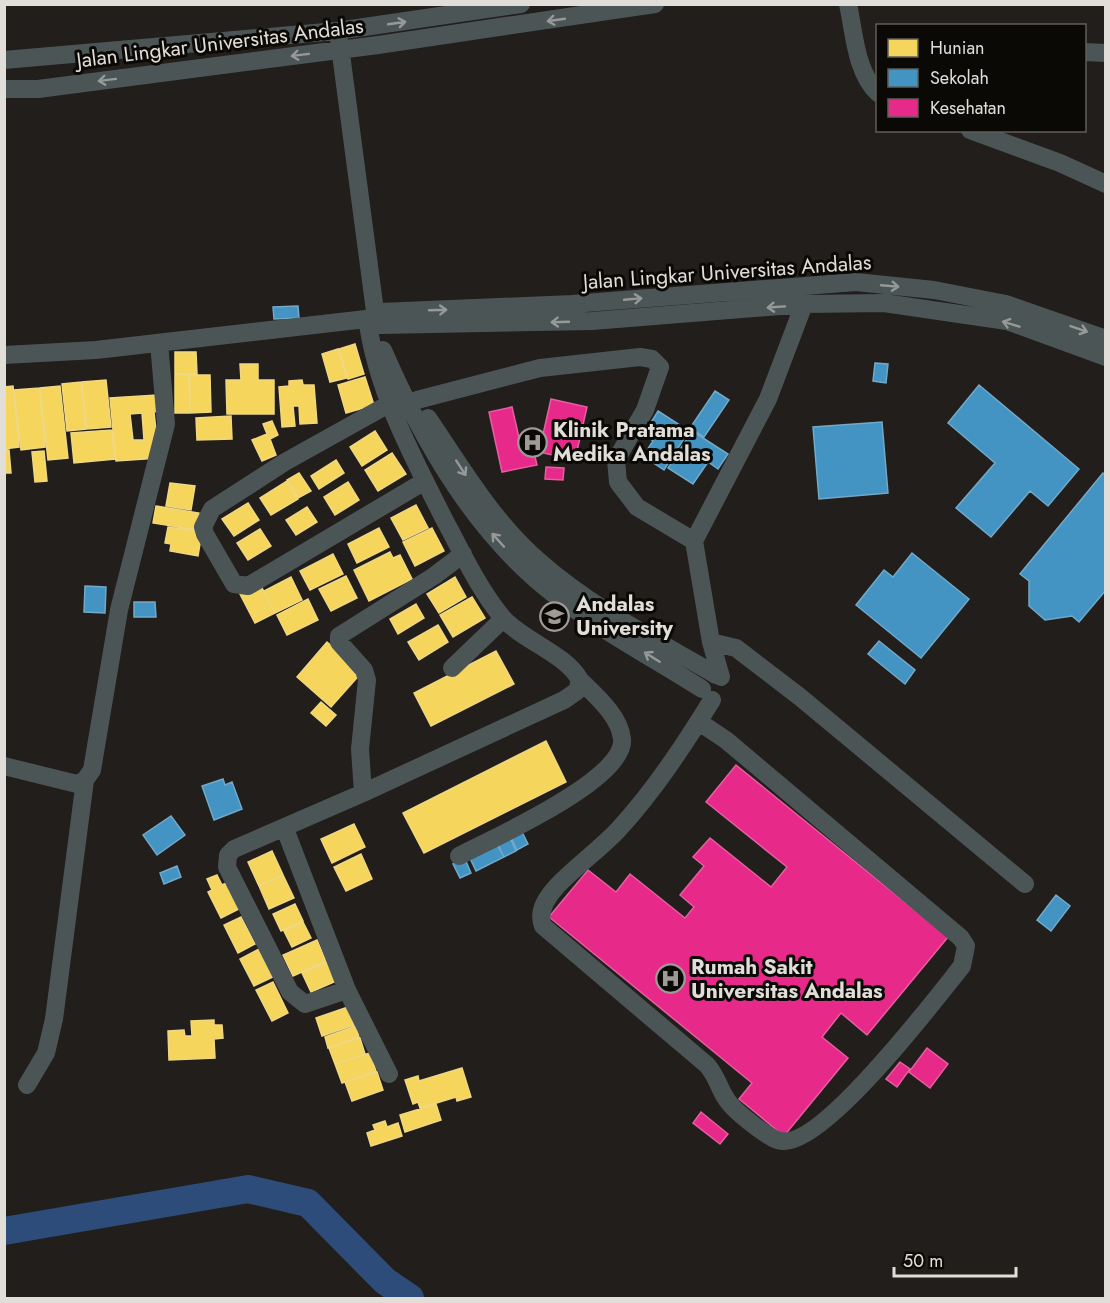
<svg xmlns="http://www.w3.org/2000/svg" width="1110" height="1303" font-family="Jost,sans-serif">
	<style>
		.homes { fill: #f6d55c; stroke: #f0d781; stroke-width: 1.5; fill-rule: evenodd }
		.schools { fill: #4393c3; stroke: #72a9c9; stroke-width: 1.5 }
		.health { fill: #e7298a; stroke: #e55fa1; stroke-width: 1.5 }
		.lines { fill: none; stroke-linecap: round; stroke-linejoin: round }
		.river { stroke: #2e4c79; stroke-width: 28 }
		.minor { stroke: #4b5556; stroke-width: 18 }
		.oneway { stroke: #969997 }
		.labels { text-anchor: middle; stroke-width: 6; stroke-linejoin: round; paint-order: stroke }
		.street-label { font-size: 21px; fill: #e1ddd8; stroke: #0b0906 }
		.poi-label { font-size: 21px; font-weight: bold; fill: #e1ddd8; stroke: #0b0906; text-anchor: start }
	</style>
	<rect width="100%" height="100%" fill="#211e1b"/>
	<path class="homes" d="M355 344 364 374 348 379 339 349Z
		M338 349 347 378 330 382 322 354Z
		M175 352H196L197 374H175Z
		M240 364H258V380H274V414H227L226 380H241Z
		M175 374 189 375 190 413H175Z
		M190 375H210L211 412 190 413Z
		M365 377 374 405 346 413 338 385Z
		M106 380 111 427 87 429 82 382Z
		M302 380 303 385H314L317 423 300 424 299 406H293L295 426 282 427 279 387 289 386V381Z
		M81 382 86 429 67 431 62 384Z
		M13 386 19 447 4 449V387Z
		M60 386 68 458 48 460 40 388Z
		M39 388 45 447 21 450 14 390Z
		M157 395 159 411 154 412 159 458 116 461 110 398ZM142 413 144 440H133L130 414Z
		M231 416 232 439 197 440 196 418Z
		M272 421 278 435 270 439 276 455 262 461 252 440 267 434 263 424Z
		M112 430 115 459 74 463 71 433Z
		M375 431 387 450 362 466 350 447Z
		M4 450H9L11 473H4Z
		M44 451 47 481 35 482 32 452Z
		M392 453 406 474 378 491 365 470Z
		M336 460 344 473 319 489 311 476Z
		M299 473 311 491 298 498 287 480Z
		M287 481 298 499 271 515 260 498Z
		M348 482 359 500 335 515 324 497Z
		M170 483 195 486 191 510 166 506Z
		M248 503 259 520 234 536 222 519Z
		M416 505 428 528 403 540 391 518Z
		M156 506 199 513 197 530 153 523Z
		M307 507 317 522 296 535 286 520Z
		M168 527 202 532 198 556 170 551 171 544 165 543Z
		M379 528 389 547 357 563 348 544Z
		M432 528 444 551 415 566 403 542Z
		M260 529 271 546 248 560 237 543Z
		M390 552 393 558 400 555 412 579 369 601 354 570Z
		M333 554 343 574 310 590 300 571Z
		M346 576 357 598 331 611 319 589Z
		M291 577 302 600 275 613 264 591Z
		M455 577 466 597 439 613 427 594Z
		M260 584 275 613 255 623 240 594Z
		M472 597 485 618 453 637 440 615Z
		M308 599 318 620 287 635 277 615Z
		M416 604 424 618 398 634 390 619Z
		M438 625 448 642 419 660 408 642Z
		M327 642 362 672 331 707 297 677Z
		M496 651 514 684 431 726 414 693Z
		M321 702 336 715 326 726 311 713Z
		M546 741 566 782 424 853 403 813Z
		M354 824 365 847 332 863 321 839Z
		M272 851 283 875 259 886 248 862Z
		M361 854 372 879 346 891 334 867Z
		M217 875 222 885 226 883 239 909 221 918 208 892 212 890 207 879Z
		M283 875 294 898 269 909 259 886Z
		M295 904 303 921 281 931 273 914Z
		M241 917 255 944 238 953 224 925Z
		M303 922 311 938 292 947 284 931Z
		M317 940 326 961 293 976 283 955Z
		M259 949 273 977 254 986 240 959Z
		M327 962 336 981 311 992 302 973Z
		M273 982 288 1013 272 1021 256 990Z
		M348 1007 354 1025 322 1036 316 1018Z
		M214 1020V1025H222L223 1038 214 1039 215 1058 169 1060 168 1031 184 1030 185 1036H192L191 1021Z
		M356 1026 359 1037 328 1048 325 1037Z
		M360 1038 365 1054 335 1064 329 1048Z
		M370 1053 376 1071 342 1083 335 1064Z
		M462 1068 471 1097 457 1101 456 1097 420 1108 418 1102 413 1104 405 1080 418 1076 419 1081Z
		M377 1072 383 1090 352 1101 345 1082Z
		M436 1104 441 1120 405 1132 400 1115Z
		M385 1121 387 1127 398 1123 402 1136 371 1146 367 1133 375 1130 373 1125Z"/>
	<path class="schools" d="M298 306 299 318 274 319 273 307Z
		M875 363 888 364 886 383 873 381Z
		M979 385 1079 469 1048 506 1030 491 991 537 956 508 995 463 948 423Z
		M715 391 729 400 704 437 690 428Z
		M658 411 689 431 664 470 643 456 653 441 649 438 655 428 650 424Z
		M882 422 888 493 819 499 813 427Z
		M692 431 728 454 718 469 708 462 693 484 668 468Z
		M1103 473 1106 475V590L1079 622 1072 616 1045 620 1029 606V581L1020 574Z
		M912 553 969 599 921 658 856 605 884 570 893 577Z
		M85 586 106 587 105 613 84 612Z
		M134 602H155L156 617H134Z
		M879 641 915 670 905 684 868 654Z
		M223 779 225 785 232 782 242 809 214 820 202 786Z
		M171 816 185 835 157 855 143 835Z
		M521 830 528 844 517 850 510 835Z
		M509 836 516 851 504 857 497 842Z
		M496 843 504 857 476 871 469 856Z
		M465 859 471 873 460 878 453 864Z
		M177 866 181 877 164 884 160 873Z
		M1056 895 1070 906 1051 931 1037 920Z"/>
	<path class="health" d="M551 399 587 407 575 460 539 452Z
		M512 407 520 442 531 440 537 465 502 472 489 412Z
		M546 467 564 468 563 480 545 479Z
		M736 765 948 937 867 1035 841 1013 822 1037 848 1058 784 1136 739 1099 752 1083 549 917 588 870 616 892 630 874 685 918 694 907 680 895 704 866 693 857 710 838 771 887 787 867 706 802Z
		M927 1048 948 1064 930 1088 909 1072Z
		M900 1062 910 1069 897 1087 886 1079Z
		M701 1112 728 1134 720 1144 693 1123Z"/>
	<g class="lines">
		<path class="river" d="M4 1231 248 1189 308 1203 385 1281 410 1298"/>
		<path class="minor" d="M848 4C854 32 856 73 878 93
			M339 39 375 311
			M1084 52 1106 53
			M4 60 337 31 521 4
			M4 89H38L378 45 655 4
			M970 130 1060 163 1106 184
			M380 312 572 304 856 282 934 290 1006 304 1106 339
			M381 325 592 321 804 304 884 303 1007 321 1106 357
			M383 350C422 440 475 534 555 595 601 630 653 658 702 689
			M4 355 96 350 366 319
			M417 400 540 368 640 357 652 359 660 367 645 410 616 460 618 482 637 507 694 541
			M389 404 285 462 212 509 203 527 205 534 234 584 248 586 425 481
			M428 418C462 468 493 522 540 562 592 608 656 640 716 675
			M711 642 736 648 800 697 1025 884
			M452 668 503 619
			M721 677 711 642 694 541 768 399 804 304
			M699 722 726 740 961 938 966 946 962 966C937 997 817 1156 777 1140 765 1135 734 1111 727 1100 719 1089 718 1078 707 1065L543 926C537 911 547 897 557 886 576 866 599 850 618 830 654 791 684 745 712 700
			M4 766 77 784 85 780 92 770 119 610 166 424 159 343
			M363 793 360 749 367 680 364 670 339 642V636L434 576 463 554
			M285 829 347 990 389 1074
			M459 856C491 839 627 779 622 739 620 716 595 695 580 680
			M347 990 305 1004 290 992 227 867 228 855 234 849 363 793 564 700 577 691 580 680C565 653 521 640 502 617 478 588 462 552 444 519 413 457 378 393 368 324
			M27 1085 46 1053 54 1019 85 780"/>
	</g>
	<defs><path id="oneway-shaft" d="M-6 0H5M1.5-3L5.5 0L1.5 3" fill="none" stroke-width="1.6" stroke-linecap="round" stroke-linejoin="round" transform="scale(1.5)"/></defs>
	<g class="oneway">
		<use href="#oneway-shaft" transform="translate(556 20) rotate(172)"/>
		<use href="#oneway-shaft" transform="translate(397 23) rotate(-8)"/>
		<use href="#oneway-shaft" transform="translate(300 55) rotate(173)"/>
		<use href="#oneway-shaft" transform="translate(107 80) rotate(173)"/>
		<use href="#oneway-shaft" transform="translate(890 286) rotate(5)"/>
		<use href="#oneway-shaft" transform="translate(633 299) rotate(-5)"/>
		<use href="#oneway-shaft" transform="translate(776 307) rotate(176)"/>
		<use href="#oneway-shaft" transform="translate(438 310) rotate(-2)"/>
		<use href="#oneway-shaft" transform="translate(560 322) rotate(178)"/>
		<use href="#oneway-shaft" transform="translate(1011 324) rotate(-163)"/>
		<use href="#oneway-shaft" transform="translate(1079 329) rotate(19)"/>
		<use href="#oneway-shaft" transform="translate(461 468) rotate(57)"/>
		<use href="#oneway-shaft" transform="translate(498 540) rotate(-132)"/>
		<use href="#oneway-shaft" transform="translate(652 657) rotate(-148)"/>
	</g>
	<defs>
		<symbol id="hospital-ring" viewBox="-11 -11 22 22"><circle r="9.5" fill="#0b0906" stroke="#9e9a96" stroke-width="1.5"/><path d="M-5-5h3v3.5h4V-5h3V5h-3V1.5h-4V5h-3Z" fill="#9e9a96"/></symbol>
		<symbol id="university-ring" viewBox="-11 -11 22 22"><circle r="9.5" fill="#0b0906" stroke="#9e9a96" stroke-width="1.5"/><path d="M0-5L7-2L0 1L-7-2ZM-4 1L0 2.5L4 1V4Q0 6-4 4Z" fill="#9e9a96"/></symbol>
	</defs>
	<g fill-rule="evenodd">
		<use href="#hospital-ring" x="516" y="426" width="33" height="33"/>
		<use href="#university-ring" x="538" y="600" width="33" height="33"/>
		<use href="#hospital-ring" x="654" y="962" width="33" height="33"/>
	</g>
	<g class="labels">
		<g class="street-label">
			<text transform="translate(220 43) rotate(-7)" y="7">Jalan Lingkar Universitas Andalas</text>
			<text transform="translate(727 272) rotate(-4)" y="7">Jalan Lingkar Universitas Andalas</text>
		</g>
		<g class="poi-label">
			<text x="553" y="437">Klinik Pratama<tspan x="553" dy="24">Medika Andalas</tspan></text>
			<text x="576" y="611">Andalas<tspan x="576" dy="24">University</tspan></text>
			<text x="691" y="974">Rumah Sakit<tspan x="691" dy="24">Universitas Andalas</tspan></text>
		</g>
	</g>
	<rect width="1110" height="1303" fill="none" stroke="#e1ddd8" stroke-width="12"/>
	<rect x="876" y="24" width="210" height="108" fill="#0b0906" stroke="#615e5a" stroke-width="1.5"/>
	<rect x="888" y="39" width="30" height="18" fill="#f6d55c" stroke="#615e5a" stroke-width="1.5"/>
	<text x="930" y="54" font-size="18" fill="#e1ddd8">Hunian</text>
	<rect x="888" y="69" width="30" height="18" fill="#4393c3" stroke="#615e5a" stroke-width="1.5"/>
	<text x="930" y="84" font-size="18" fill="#e1ddd8">Sekolah</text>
	<rect x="888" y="99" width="30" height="18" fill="#e7298a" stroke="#615e5a" stroke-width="1.5"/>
	<text x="930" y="114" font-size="18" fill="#e1ddd8">Kesehatan</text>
	<path d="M894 1267v9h122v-9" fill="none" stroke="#e1ddd8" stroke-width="3"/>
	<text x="903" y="1267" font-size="18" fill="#e1ddd8" stroke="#0b0906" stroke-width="4.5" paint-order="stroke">50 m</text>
</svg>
